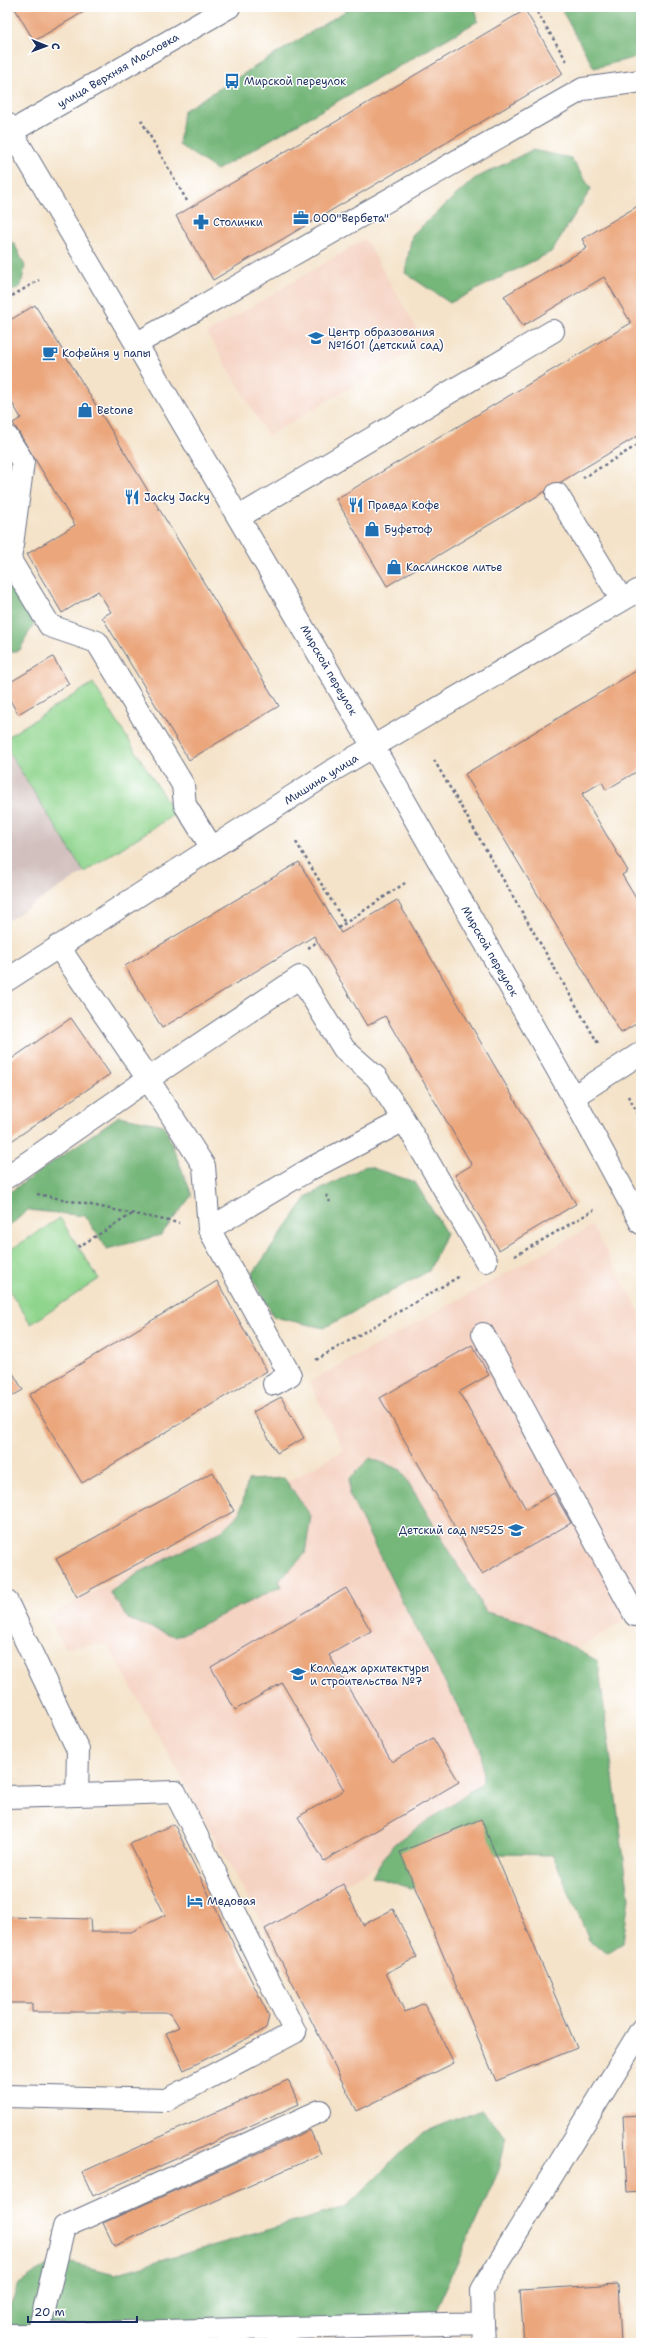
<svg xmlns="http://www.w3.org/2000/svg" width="648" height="2350" font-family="'Shantell Sans',sans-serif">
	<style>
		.built { fill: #f5d3c2 }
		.industrial { fill: #d1c0bd }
		.green { fill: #90d58e; stroke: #568276 }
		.forest { fill: #74b679; stroke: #48726c }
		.building { fill: #eba67b }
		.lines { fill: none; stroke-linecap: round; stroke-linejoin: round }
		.minor-casing { stroke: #676e83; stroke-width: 24 }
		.path { stroke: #676e83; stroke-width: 2.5; stroke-dasharray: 3 3; stroke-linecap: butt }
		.minor { stroke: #fff; stroke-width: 22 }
		.labels { text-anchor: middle; stroke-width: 3; stroke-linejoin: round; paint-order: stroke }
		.street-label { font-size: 11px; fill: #1b2f5e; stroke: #fff }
		.poi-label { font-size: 11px; fill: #1b2f5e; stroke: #fff; text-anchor: start }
	</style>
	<rect width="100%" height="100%" fill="#fff"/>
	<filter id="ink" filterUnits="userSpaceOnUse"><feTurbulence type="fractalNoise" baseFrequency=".025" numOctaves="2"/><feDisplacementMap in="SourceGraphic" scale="8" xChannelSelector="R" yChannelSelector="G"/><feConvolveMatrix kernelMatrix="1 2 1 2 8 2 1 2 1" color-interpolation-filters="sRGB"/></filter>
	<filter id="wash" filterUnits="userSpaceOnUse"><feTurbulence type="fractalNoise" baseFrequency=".012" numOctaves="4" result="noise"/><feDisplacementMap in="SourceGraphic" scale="16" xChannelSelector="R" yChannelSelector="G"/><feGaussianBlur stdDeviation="0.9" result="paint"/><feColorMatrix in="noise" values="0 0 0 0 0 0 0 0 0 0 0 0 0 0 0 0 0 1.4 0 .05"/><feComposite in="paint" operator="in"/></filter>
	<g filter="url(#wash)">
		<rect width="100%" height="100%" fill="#f4e3c9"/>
		<path class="built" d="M365 239 425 343 268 436 207 333Z
			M592 1226 641 1314V1611L487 1702 534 1790 400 1852 265 1929 108 1645 64 1647 48 1617 344 1450 309 1382Z"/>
		<path class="industrial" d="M7 749 84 872 7 921Z"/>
		<path class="green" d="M93 683 175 814 84 872 7 749V737Z
			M60 1218 99 1279 31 1324 7 1287V1252Z"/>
		<path class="forest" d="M352 7H475L478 21 217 170 179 145 183 111Z
			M560 7H641V56L594 68Z
			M532 150 571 158 591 189 551 252 450 303 405 273 412 235 474 179Z
			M7 242 14 243 25 266 21 286 7 294Z
			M7 571 13 579 34 623 20 650 7 654Z
			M119 1116 164 1125 192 1195 161 1235 107 1249 85 1216 28 1210 7 1228V1194Z
			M366 1166 415 1182 446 1233 429 1271 324 1328 274 1317 251 1276 308 1196Z
			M370 1458 401 1470 486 1612 525 1622 598 1661 629 1898 623 1943 607 1953 589 1940 553 1855 496 1854 411 1888 372 1876 393 1845 483 1782 481 1750 402 1601 349 1494 350 1478Z
			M284 1478 311 1516 305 1554 279 1581 282 1586 176 1637 128 1619 110 1592 140 1572 220 1532 240 1513 248 1480Z
			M481 2109 506 2137 499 2170 434 2315 7 2343V2313L19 2284 56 2259 115 2274 346 2207 422 2133Z"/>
		<g id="blocks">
			<path class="building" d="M14 7H92L34 41Z
				M525 10 563 74 213 280 176 216Z
				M641 204V434L387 586 336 499 631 323 604 277 523 326 504 296 587 248 582 239Z
				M35 305 279 706 189 760 102 617 111 612 98 591 62 613 27 554 75 525 13 423 21 418 11 401 7 403V322Z
				M53 657 69 684 18 714 7 695V684Z
				M641 668V769L606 790 602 782 582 794 628 871 622 875 637 900 641 898V1021L621 1033 465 774Z
				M299 862 341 933 397 900 576 1204 499 1250 455 1175 472 1165 385 1016 367 1026 314 936 162 1028 125 966Z
				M71 1018 110 1074 7 1144V1062Z
				M217 1281 267 1371 82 1483 29 1395Z
				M472 1345 489 1375 459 1392 526 1509 554 1493 571 1523 482 1574 380 1398Z
				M7 1363 23 1390 7 1399Z
				M281 1397 304 1438 277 1453 253 1412Z
				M213 1472 234 1511 77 1597 56 1559Z
				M346 1588 371 1631 329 1655 392 1762 433 1738 459 1782 324 1861 298 1817 344 1790 282 1683 235 1710 211 1667Z
				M481 1819 577 2048 496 2081 400 1852Z
				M174 1824 269 2016 266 2029 184 2070 166 2033 179 2027 171 2014 165 2012H32V2003H7V1917L90 1919 91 1932H131L165 1915 130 1844Z
				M343 1884 363 1925 393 1909 417 1957 386 1973 405 2012 424 2003 454 2063 357 2111 265 1929Z
				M288 2080 299 2104 93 2196 82 2172Z
				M641 2115V2192L627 2193 623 2116Z
				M310 2130 321 2154 114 2246 103 2223Z
				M618 2284 621 2343H524L520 2290Z"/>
		</g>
	</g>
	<g filter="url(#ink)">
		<use href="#blocks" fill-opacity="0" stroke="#676e83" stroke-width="1"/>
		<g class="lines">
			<defs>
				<path id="minor" d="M7 124 395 784 573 1097 641 1223
					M7 134 229 7
					M136 344 583 89 641 81
					M7 437 23 462 10 560 50 626 97 642 183 785 185 805 212 848
					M557 494 622 600
					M239 517 553 331
					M7 980 330 772 641 589
					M573 1097 641 1053
					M7 1177 148 1079 58 946
					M209 1229 310 1169 404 1120
					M483 1334 635 1615
					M274 1384 290 1375 209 1229 204 1166 148 1079 300 977 344 1049 376 1077 404 1120 486 1261
					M7 1602 78 1750 77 1795 7 1797
					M7 2096 166 2100 295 2032 175 1792 77 1795
					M483 2323 482 2290 641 2030
					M7 2335 483 2323 484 2343
					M38 2335 64 2227 320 2111"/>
			</defs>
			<use href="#minor" class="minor-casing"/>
			<path class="path" d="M534 7 568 63
				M141 120 187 201
				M7 299 39 280
				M583 478 641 443
				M434 760 599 1045
				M296 842 345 923
				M338 928 405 883
				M308 948 317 942
				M628 1096 641 1119
				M37 1194 179 1223
				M326 1195 330 1202
				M78 1247 134 1213
				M515 1256 594 1210
				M316 1360 460 1276"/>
			<use href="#minor" class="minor"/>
		</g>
	</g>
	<defs>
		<symbol id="bus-bare" viewBox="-9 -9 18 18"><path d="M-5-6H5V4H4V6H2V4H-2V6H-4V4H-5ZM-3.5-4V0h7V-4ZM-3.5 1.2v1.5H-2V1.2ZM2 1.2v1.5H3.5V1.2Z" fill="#1f6fb2" stroke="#fff" stroke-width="2.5" paint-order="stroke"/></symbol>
		<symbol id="office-bare" viewBox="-9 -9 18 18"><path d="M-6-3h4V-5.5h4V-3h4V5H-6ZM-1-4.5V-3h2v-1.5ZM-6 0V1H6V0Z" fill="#1f6fb2" stroke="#fff" stroke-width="2.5" paint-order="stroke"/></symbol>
		<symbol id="pharmacy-bare" viewBox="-9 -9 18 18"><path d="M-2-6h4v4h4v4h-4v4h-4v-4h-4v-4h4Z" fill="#1f6fb2" stroke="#fff" stroke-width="2.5" paint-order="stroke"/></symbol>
		<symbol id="school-bare" viewBox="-9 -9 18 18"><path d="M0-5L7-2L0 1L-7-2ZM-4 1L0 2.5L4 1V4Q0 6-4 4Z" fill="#1f6fb2" stroke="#fff" stroke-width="2.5" paint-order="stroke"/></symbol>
		<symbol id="cafe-bare" viewBox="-9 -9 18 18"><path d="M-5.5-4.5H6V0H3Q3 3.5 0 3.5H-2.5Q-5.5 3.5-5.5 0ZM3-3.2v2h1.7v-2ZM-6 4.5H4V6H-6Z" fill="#1f6fb2" stroke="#fff" stroke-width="2.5" paint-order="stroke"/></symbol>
		<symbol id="shop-bare" viewBox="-9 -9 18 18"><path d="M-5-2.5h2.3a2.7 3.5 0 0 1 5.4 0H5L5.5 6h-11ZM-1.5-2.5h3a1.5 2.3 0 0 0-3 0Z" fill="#1f6fb2" stroke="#fff" stroke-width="2.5" paint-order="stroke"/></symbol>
		<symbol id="restaurant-bare" viewBox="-9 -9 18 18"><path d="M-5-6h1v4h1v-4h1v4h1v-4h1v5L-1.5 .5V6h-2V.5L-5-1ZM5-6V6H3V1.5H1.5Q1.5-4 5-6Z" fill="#1f6fb2" stroke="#fff" stroke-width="2.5" paint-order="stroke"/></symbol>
		<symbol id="university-bare" viewBox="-9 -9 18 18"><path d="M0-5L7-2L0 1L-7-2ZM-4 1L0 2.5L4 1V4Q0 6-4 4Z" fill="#1f6fb2" stroke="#fff" stroke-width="2.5" paint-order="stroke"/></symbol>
		<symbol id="hotel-bare" viewBox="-9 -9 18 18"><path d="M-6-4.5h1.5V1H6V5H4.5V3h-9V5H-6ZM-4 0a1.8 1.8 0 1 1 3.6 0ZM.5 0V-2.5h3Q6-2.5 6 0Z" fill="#1f6fb2" stroke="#fff" stroke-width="2.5" paint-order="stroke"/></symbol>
	</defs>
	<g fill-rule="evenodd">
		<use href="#bus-bare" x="221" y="70" width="22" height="22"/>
		<use href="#office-bare" x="290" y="207" width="22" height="22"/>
		<use href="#pharmacy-bare" x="190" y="211" width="22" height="22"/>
		<use href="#school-bare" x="305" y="327" width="22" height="22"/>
		<use href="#cafe-bare" x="39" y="342" width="22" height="22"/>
		<use href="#shop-bare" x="74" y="399" width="22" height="22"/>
		<use href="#restaurant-bare" x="121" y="486" width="22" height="22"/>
		<use href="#restaurant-bare" x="345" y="494" width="22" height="22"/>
		<use href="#shop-bare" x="361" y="518" width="22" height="22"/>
		<use href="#shop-bare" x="383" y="556" width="22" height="22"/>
		<use href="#school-bare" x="505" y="1519" width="22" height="22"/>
		<use href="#university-bare" x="287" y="1663" width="22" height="22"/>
		<use href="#hotel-bare" x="184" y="1890" width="22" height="22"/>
	</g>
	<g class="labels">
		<g class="street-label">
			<text transform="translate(118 70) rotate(-30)" y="4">улица Верхняя Масловка</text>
			<text transform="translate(329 670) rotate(60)" y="4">Мирской переулок</text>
			<text transform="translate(321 779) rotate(-32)" y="4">Мишина улица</text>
			<text transform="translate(490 951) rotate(60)" y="4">Мирской переулок</text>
		</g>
		<g class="poi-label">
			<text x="244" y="85">Мирской переулок</text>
			<text x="313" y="222">ООО"Вербета"</text>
			<text x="213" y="226">Столички</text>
			<text x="328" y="336">Центр образования<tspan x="328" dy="13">№1601 (детский сад)</tspan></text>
			<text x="62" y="357">Кофейня у папы</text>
			<text x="97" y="414">Betone</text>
			<text x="144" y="501">Jacky Jacky</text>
			<text x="368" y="509">Правда Кофе</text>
			<text x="384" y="533">Буфетоф</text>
			<text x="406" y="571">Каслинское литье</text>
			<text x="504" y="1534" text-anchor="end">Детский сад №525</text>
			<text x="310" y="1672">Колледж архитектуры<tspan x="310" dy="13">и строительства №7</tspan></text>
			<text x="207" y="1905">Медовая</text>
		</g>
	</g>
	<rect width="648" height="2350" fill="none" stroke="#fff" stroke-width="24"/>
	<g transform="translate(46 46) rotate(91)" stroke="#ffffff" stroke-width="3" paint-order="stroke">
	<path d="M0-3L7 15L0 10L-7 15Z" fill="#1b2f5e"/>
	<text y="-6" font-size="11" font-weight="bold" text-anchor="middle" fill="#1b2f5e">С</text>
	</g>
	<path d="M28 2316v6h109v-6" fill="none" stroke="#1b2f5e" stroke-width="2"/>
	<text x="34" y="2316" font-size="12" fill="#1b2f5e" stroke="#ffffff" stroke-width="3" paint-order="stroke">20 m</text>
</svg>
